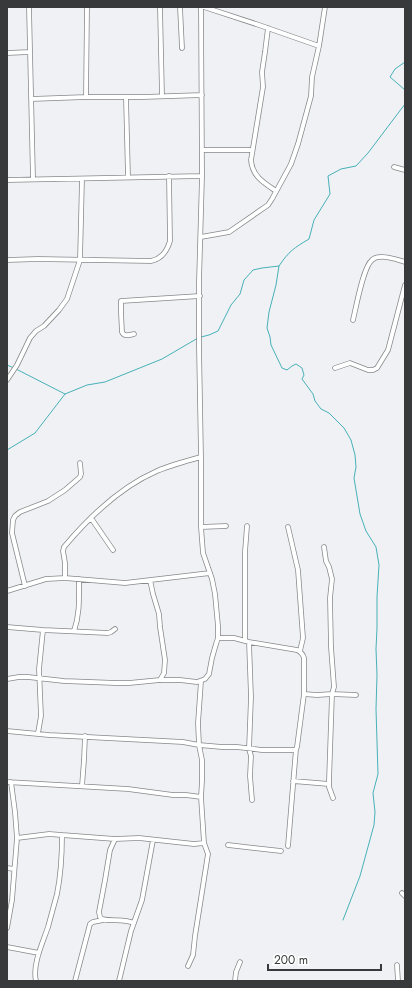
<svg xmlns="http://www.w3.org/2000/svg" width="412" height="988" font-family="Jost,sans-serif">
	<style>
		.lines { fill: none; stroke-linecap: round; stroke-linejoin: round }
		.stream { stroke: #47b1b9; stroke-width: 1 }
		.minor-casing { stroke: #86888a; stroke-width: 5.5 }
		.minor { stroke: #fff; stroke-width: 4 }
	</style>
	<rect width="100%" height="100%" fill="#eff1f4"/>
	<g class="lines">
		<path class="stream" d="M405 62 395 69 390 77 405 90
			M279 266 276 285 269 312 267 328 270 337 271 345 282 368 287 370 292 366 296 364 302 368 304 375 302 379 313 394 315 401 321 409 329 413 344 428 351 440 355 455 356 467 354 478 360 514 366 531 376 547 379 565 377 597V628L376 649 377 675 376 709 378 774 373 793 375 812 374 825 360 876 343 920
			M201 337 209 335 218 331 231 305 240 294 244 280 253 270 262 268 279 266C289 251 294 248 309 239L314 220 330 194 328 176 341 169 356 166 368 153 405 104
			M7 365 14 368
			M16 369 65 394
			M7 450 35 433 65 394 87 385 105 382 162 359 198 338"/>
		<defs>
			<path id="minor" d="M29 7 33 179
				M160 7 162 96
				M180 7 182 48
				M201 7 202 176 199 282V346L201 457V527
				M204 7 259 25 319 46
				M268 28 265 52 262 72 263 87 251 160C252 176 264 183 276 191
				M7 53 30 52
				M86 97 87 7
				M126 97 128 177
				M31 99 86 97H143L202 95
				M202 150H252
				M394 167 405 170
				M7 180 202 176
				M201 237 229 232 268 205 272 199 291 164 298 144 311 96 312 77 319 46 325 7
				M7 260 38 259 151 261C162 259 167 251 170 241L169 176
				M353 320C356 308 363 267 372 260 374 258 378 257 380 257 388 256 398 260 405 262
				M134 334C129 335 124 337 122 332L121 313V301L200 296
				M335 368 350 363 368 370H373L377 368 388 350 405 285
				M7 380 17 365 30 338 36 331 44 326 59 310 67 299 80 260 82 179
				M91 518 113 550
				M288 527 298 570 303 638 300 651
				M65 578 125 583 210 573
				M150 580 153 594 159 614 160 627 165 660 164 673 160 680
				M25 586 12 533 13 520 15 516 20 512 48 501 65 490 80 477 81 474 80 463
				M7 591 46 579 65 578V563L63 551 64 547C90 516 120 487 157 471 171 465 186 461 201 457
				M7 627 43 630
				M74 631C80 614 79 598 79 579
				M218 638H234L249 642 297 650C301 652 303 654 304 658V694L317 695 332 694 334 687 331 647 330 598 332 579 329 567 326 561 324 547
				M245 641V552L247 526
				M249 642 251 697 249 749 251 756 250 776 252 800
				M7 679 19 677H28L64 681 116 683H129L160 680H180L197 682 205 679 209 674 212 658 216 644 218 638V626L215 594 212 579 203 553 201 527 226 526
				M7 731 49 735 183 742 199 745 222 747H237L262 750H294L296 749 297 747 304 694
				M38 733 41 716 39 669 43 630 108 633 111 632 115 629
				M293 781 329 784
				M7 782 128 789 173 795H186L201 797
				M82 786 84 760 85 736
				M333 798 329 787V781L332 694 356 695
				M62 835 115 839 139 838 194 844 204 843 201 797 202 781V760L199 745 198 723 201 681
				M17 838 49 834 62 835C62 854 61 874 57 894 54 905 51 916 48 927 43 942 32 965 36 981
				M115 839 110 850 105 880 99 912 100 917 102 919C113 922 122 918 134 923
				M228 845 281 851
				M288 846 296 749
				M7 868 14 869
				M402 893 405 896
				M7 928 12 900 17 838 15 812 11 782
				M7 947 39 953
				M397 965 398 981
				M188 966 193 955 195 936 208 854 204 843
				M75 981 90 924 93 922 103 920
				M119 981 131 931 142 900 153 840
				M235 981 236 972 240 962"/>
		</defs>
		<use href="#minor" class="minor-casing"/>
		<use href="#minor" class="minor"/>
	</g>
	<rect width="412" height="988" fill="none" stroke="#38393a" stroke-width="16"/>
	<path d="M268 964v6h113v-6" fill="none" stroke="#38393a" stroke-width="2"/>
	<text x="274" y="964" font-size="12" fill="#38393a" stroke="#ffffff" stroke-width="3" paint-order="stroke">200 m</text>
</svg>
